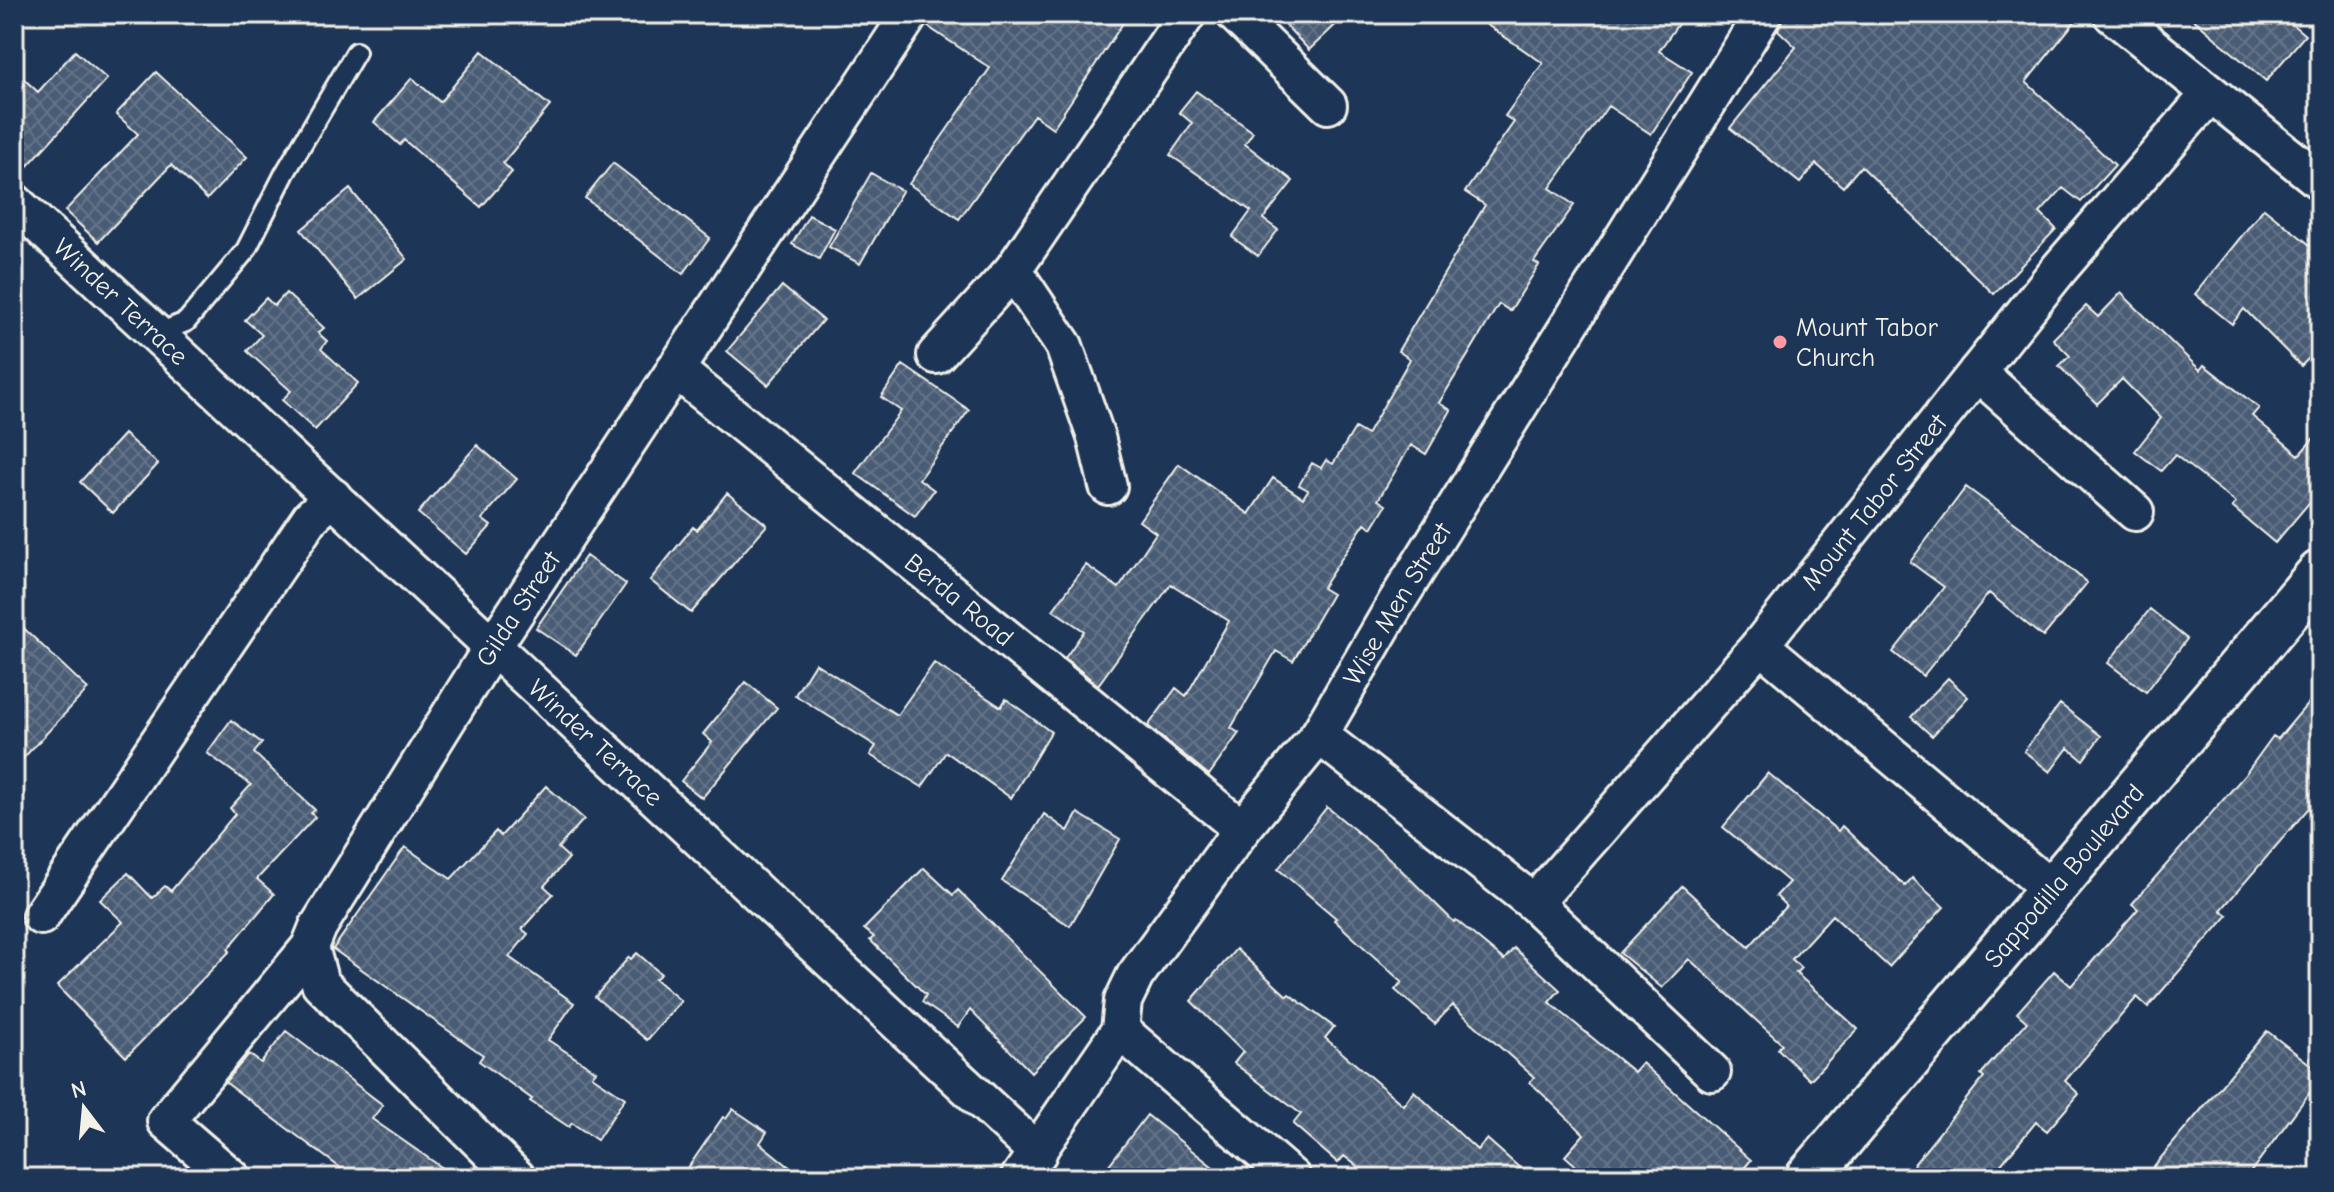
<svg xmlns="http://www.w3.org/2000/svg" width="2334" height="1192" font-family="'Comic Neue',sans-serif">
	<style>
		.building { fill: url(#building-cross-hatch); stroke: #f4f1e8; stroke-width: 2 }
		.lines { fill: none; stroke-linecap: round; stroke-linejoin: round }
		.lane-casing { stroke: #f4f1e8; stroke-width: 24 }
		.street-casing { stroke: #f4f1e8; stroke-width: 42 }
		.secondary-casing { stroke: #f4f1e8; stroke-width: 50 }
		.lane { stroke: #1d3557; stroke-width: 18 }
		.street { stroke: #1d3557; stroke-width: 36 }
		.secondary { stroke: #1d3557; stroke-width: 44 }
		.poi-dot { fill: #ff9aa2; stroke: #1d3557; stroke-width: 3 }
		.labels { text-anchor: middle; stroke-width: 6; stroke-linejoin: round; paint-order: stroke }
		.street-label { font-size: 26px; fill: #f4f1e8; stroke: #1d3557 }
		.poi-label { font-size: 26px; fill: #f4f1e8; stroke: #1d3557; text-anchor: start }
	</style>
	<defs>
		<pattern id="building-cross-hatch" width="8" height="8" patternUnits="userSpaceOnUse" patternTransform="scale(2)"><rect width="8" height="8" fill="#485b74"/><path d="M0 0l8 8M0 8l8-8" fill="none" stroke="#637388"/></pattern>
	</defs>
	<rect width="100%" height="100%" fill="#1d3557"/>
	<filter id="ink" filterUnits="userSpaceOnUse"><feTurbulence type="fractalNoise" baseFrequency=".0125" numOctaves="2"/><feDisplacementMap in="SourceGraphic" scale="16" xChannelSelector="R" yChannelSelector="G"/><feConvolveMatrix kernelMatrix="1 2 1 2 8 2 1 2 1" color-interpolation-filters="sRGB"/></filter>
	<g filter="url(#ink)">
		<path class="building" d="M931 14H1129L1053 128 1034 115 959 219 909 184 990 68 927 26Z
			M1275 14H1347L1309 50Z
			M1471 14H1685L1659 51 1692 72 1651 134 1608 106 1550 188 1574 205 1534 262 1539 265 1510 311 1499 304 1439 403 1451 410 1426 454 1411 445 1378 500 1386 505 1372 528 1365 523 1322 588 1332 594 1293 661 1276 651 1231 728 1239 733 1209 775 1148 726 1176 688 1186 696 1229 621 1171 584 1098 685 1065 658 1084 631 1053 610 1086 565 1119 588 1156 533 1139 521 1179 464 1249 514 1273 478 1303 498 1308 490 1299 485 1312 463 1321 468 1326 460 1333 464 1355 428 1367 435 1410 359 1398 351 1485 205 1465 192 1514 122 1505 116 1543 63Z
			M1784 14H2081L2026 82 2115 165 2081 202 2063 188 2040 213 2056 229 1994 294 1861 166 1843 187 1816 164 1800 183 1730 128 1796 47 1778 30Z
			M2187 14H2280L2305 35 2266 81Z
			M75 51 107 79 14 181V70L38 92Z
			M482 51 550 106 503 163 512 172 481 207 404 140 400 145 374 122 412 78 440 102Z
			M156 72 247 157 207 199 171 165 98 242 65 211 138 134 116 114Z
			M1196 91 1253 132 1245 144 1293 181 1263 219 1278 230 1258 256 1232 237 1251 211 1170 155 1192 123 1179 112Z
			M613 163 710 238 683 274 585 198Z
			M871 173 902 191 860 264 829 247Z
			M350 189 407 259 358 299 301 230Z
			M2264 208 2320 253V347L2301 366 2244 309 2232 324 2195 294Z
			M809 215 835 229 819 259 792 244Z
			M782 286 823 320 768 385 727 351Z
			M286 293 324 328 318 333 327 341 321 349 358 383 315 430 282 400 291 391 247 351 262 335 245 320 266 298 274 306Z
			M2121 293 2200 370 2204 365 2259 408 2252 416 2299 455 2320 431V490L2275 543 2232 507 2236 503 2175 455 2161 471 2135 451 2161 418 2122 379 2097 404 2059 366 2070 356 2053 339 2086 306 2098 317Z
			M903 365 969 410 919 479 934 490 915 516 855 473 901 411 881 397Z
			M124 434 158 464 113 513 80 482Z
			M477 445 517 479 482 519 491 526 466 554 418 513Z
			M1966 487 2026 531 2087 583 2043 637 1989 593 1923 676 1893 652 1944 587 1910 562Z
			M727 493 767 525 691 613 650 580 693 527 697 530Z
			M586 556 626 584 576 655 536 628Z
			M2150 609 2187 639 2146 692 2108 663Z
			M14 619 88 689 14 768Z
			M815 663 897 715 934 663 1001 707 1006 699 1051 732 1011 798 946 752 922 787 870 755 876 746 795 695Z
			M1948 678 1968 697 1932 736 1911 717Z
			M746 682 777 708 702 798 681 781 712 742 703 734Z
			M2320 689V795L2221 910 2228 915 2148 1007 2137 997 2065 1081 2079 1094 2047 1131 2036 1122 1990 1178H1903L1984 1077 1981 1074 2027 1022 2017 1013 2054 971 2071 986 2138 909 2132 904 2244 776 2273 736 2278 739Z
			M2060 704 2101 736 2083 760 2068 748 2050 772 2024 751Z
			M231 720 262 743 254 753 315 810 311 813 315 817 257 879 274 894 228 949 230 951 126 1057 57 986 123 922 100 900 128 873 152 898 165 886 171 891 235 814 230 808 251 785 207 753Z
			M1768 773 1838 831 1842 826 1905 886 1912 878 1944 907 1889 967 1832 915 1792 959 1801 968 1796 973 1858 1029 1810 1080 1778 1049 1782 1044 1689 959 1662 988 1620 953 1682 886 1749 947 1786 906 1776 896 1789 882 1723 827Z
			M546 786 584 819 558 848 569 858 544 886 553 894 522 929 528 934 509 957 574 1003 548 1040 596 1071 592 1076 625 1098 597 1140 572 1123 569 1127 530 1101 532 1099 479 1061 483 1055 333 949 405 847 451 879 496 831 501 836Z
			M1327 807 1390 859 1454 922 1456 920 1504 960 1514 948 1560 990 1549 1002 1634 1072 1642 1063 1751 1160 1736 1178H1590L1565 1156 1584 1134 1530 1082 1534 1077 1452 1005 1435 1024 1395 990 1402 982 1334 920 1336 918 1278 869Z
			M1078 813 1120 839 1070 926 1002 881 1044 814 1068 831Z
			M924 868 953 895 958 890 1086 1017 1031 1072 970 1010 958 1027 922 1002 926 995 870 940 874 937 864 929Z
			M1236 949 1287 996 1289 994 1334 1027 1325 1038 1403 1105 1414 1091 1477 1150 1487 1139 1531 1178H1372L1344 1156 1338 1163 1293 1124 1301 1114 1234 1063 1243 1052 1191 1001Z
			M637 953 661 974 655 979 681 1001 647 1040 595 997 629 957 631 959Z
			M286 1031 383 1105 372 1119 457 1178H354L225 1082 249 1054 261 1063Z
			M2267 1031 2320 1072V1079L2246 1178H2144Z
			M733 1109 767 1132 760 1143 803 1178H681L723 1117 726 1119Z
			M1147 1115 1227 1178H1099Z"/>
		<g class="lines">
			<defs>
				<path id="lane" d="M156 334 186 322 246 250 285 173 356 52"/>
				<g id="street">
					<path d="M1235 14 1328 105"/>
					<path d="M2112 14 2320 181"/>
					<path id="s1" d="M14 202 1038 1153"/>
					<path d="M1013 270 1064 346 1096 437 1108 486"/>
					<path d="M936 355 1013 270 1187 14"/>
					<path id="s2" d="M675 369 1242 829"/>
					<path d="M1977 372 2135 512"/>
					<path d="M1760 645 2052 890"/>
					<path d="M1319 735 1534 903 1712 1072"/>
					<path id="s3" d="M1534 903 1760 645 2059 269 2210 94"/>
					<path d="M41 916 311 517 333 497"/>
					<path d="M1120 1030 1292 1178"/>
					<path d="M232 1178 166 1121 310 947"/>
					<path id="s4" d="M517 1178 320 983 310 947 318 927 493 646 910 14"/>
					<path id="s5" d="M1019 1178 1120 1030 1123 1001 1135 976 1242 829 1319 735 1396 603 1763 14"/>
				</g>
				<g id="secondary">
					<path id="s6" d="M1808 1178 2320 573"/>
				</g>
			</defs>
			<use href="#lane" class="lane-casing"/>
			<use href="#street" class="street-casing"/>
			<use href="#secondary" class="secondary-casing"/>
			<use href="#lane" class="lane"/>
			<use href="#street" class="street"/>
			<use href="#secondary" class="secondary"/>
		</g>
	</g>
	<circle class="poi-dot" cx="1780" cy="342" r="8"/>
	<g class="labels">
		<g class="street-label">
			<text dy="9" stroke="none"><textPath href="#s1" startOffset="146">Winder Terrace</textPath></text>
			<text dy="9" stroke="none"><textPath href="#s3" startOffset="526">Mount Tabor Street</textPath></text>
			<text dy="9" stroke="none"><textPath href="#s2" startOffset="366">Berda Road</textPath></text>
			<text dy="9" stroke="none"><textPath href="#s5" startOffset="692">Wise Men Street</textPath></text>
			<text dy="9" stroke="none"><textPath href="#s4" startOffset="712">Gilda Street</textPath></text>
			<text dy="9" stroke="none"><textPath href="#s1" startOffset="794">Winder Terrace</textPath></text>
			<text dy="9" stroke="none"><textPath href="#s6" startOffset="396">Sappodilla Boulevard</textPath></text>
		</g>
		<g class="poi-label">
			<text x="1796" y="336">Mount Tabor<tspan x="1796" dy="30">Church</tspan></text>
		</g>
	</g>
	<rect width="2334" height="1192" fill="none" stroke="#1d3557" stroke-width="48"/>
	<rect x="24" y="24" width="2286" height="1144" fill="none" stroke="#f4f1e8" stroke-width="3" filter="url(#ink)"/>
	<g transform="translate(84 1108) rotate(344)" stroke="#1d3557" stroke-width="6" paint-order="stroke">
	<path d="M0-6L14 30L0 20L-14 30Z" fill="#f4f1e8"/>
	<text y="-12" font-size="22" font-weight="bold" text-anchor="middle" fill="#f4f1e8">N</text>
	</g>
</svg>
